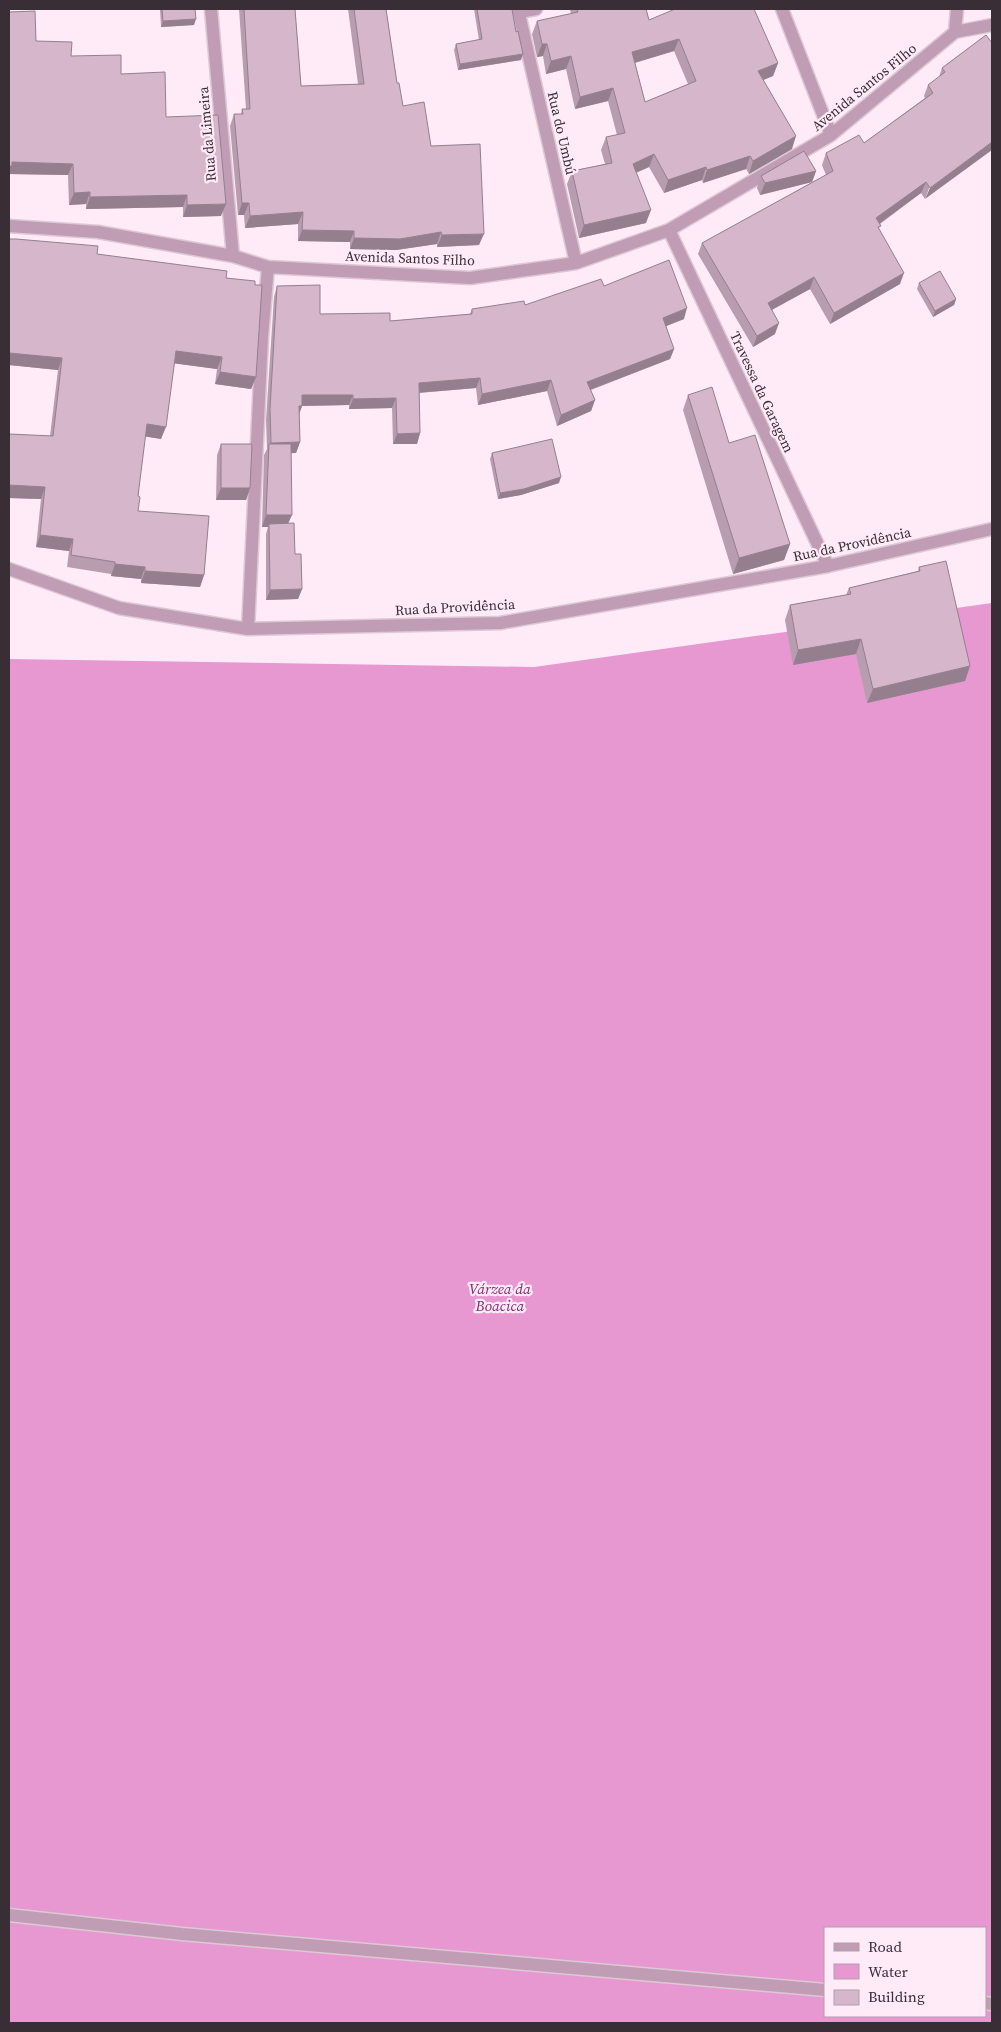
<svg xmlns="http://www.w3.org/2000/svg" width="1001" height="2032" font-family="'Source Serif 4',serif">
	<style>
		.water { fill: #e798d0; fill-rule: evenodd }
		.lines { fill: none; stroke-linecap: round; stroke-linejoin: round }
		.minor-casing { stroke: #dcc9d5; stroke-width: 15 }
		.minor { stroke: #c09db5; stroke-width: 12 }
		.wall { fill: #b79daf; fill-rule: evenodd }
		.shaded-wall { fill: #957f8e }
		.building { fill: #d5b6cb; stroke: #957f8e; fill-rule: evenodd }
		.labels { text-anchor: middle; stroke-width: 4.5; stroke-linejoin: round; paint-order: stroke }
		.street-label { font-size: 14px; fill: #3a2e36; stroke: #ffebf8 }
		.water-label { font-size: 15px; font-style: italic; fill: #872c72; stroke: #ffebf8 }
	</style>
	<rect width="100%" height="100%" fill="#ffebf8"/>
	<path class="water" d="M992 603V2023H9V659L534 667ZM825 1928H985V2016H825Z"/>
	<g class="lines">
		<defs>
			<path id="minor" d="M211 9 233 256
				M518 9 576 263
				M782 9 831 135
				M519 12 536 9
				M955 32 957 9
				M9 226 98 232 233 256 268 267 470 278 576 263 669 230 831 135 955 32 992 25
				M669 230 828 566
				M9 569 119 608 248 629 500 623 828 566 992 529
				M248 629 262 337 268 267
				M9 1915 182 1934 825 1990
				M985 2003 992 2004"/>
		</defs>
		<use href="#minor" class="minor-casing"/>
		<use href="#minor" class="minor"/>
	</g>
	<path class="wall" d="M160 9H195L194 25 161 27Z
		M239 9H295L301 86 358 84 348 9H386L397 83 403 106 431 146 479 245 437 247V244L396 250 350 249V242L298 241V224L245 228 244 215H238L230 126 234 114H241L242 109H246Z
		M474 9H512L521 60 458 70 454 50 456 44 479 40Z
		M570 9H646L649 20 778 63 773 76 763 80 792 149 749 174 746 169 703 183 702 180 664 193 649 167 636 173 646 223 579 238 567 184 572 171 605 164 601 150 606 137 617 135 608 101 575 109 566 69 546 74 543 56 537 57 532 34 537 21 571 14ZM674 51 688 84 645 102 635 63Z
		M986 35 925 199 921 193 880 224 879 229 900 284 830 324 810 289 772 310 775 334 753 347 698 254 702 243 826 175 822 165 826 153 864 143 925 98 924 96 928 85 939 77 942 68Z
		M36 41 71 56 121 74 166 117 221 216 183 217V207L86 209V204L69 205 68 175 9 174Z
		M816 171 812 182 760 195 757 188 761 176Z
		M9 239 226 278 255 285 256 377 251 389 215 384 217 369 174 363 161 439 145 436 138 496V511L204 575 200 587 141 583V579L111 576V574L67 567 69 551 36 547 41 499 9 498V434L50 436 58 370 9 365Z
		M919 283 956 299 954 305 933 317 917 289Z
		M277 286 320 314 390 321 470 314 472 309 525 305 604 286 684 319 666 326 674 349 670 359 591 390 595 400 591 411 557 426 547 391 478 405 476 388 419 393 420 433 417 444H393L392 408 349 409V405L302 406 299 414 300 442 296 453H291L288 524 302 589 298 599 266 600V534L268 527H262L264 455 267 449 266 420 274 297Z
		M688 395 729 443 790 544 784 560 733 574 683 410Z
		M221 444 250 488 246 500H216L217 455Z
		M492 453 559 483 521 495 498 499 490 459Z
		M919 567 970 666 965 681 867 703 856 654 793 665 785 620 790 605 846 595 849 588 918 571Z"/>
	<path class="shaded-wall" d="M196 19 194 25 161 27 163 21Z
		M679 39 674 51 627 65 632 52Z
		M542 44H547L543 56 537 57Z
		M523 54 521 60 458 70 460 64Z
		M571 56 566 69 546 74 551 61Z
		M778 63 773 76 753 84 758 71Z
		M613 88 608 101 575 109 580 97Z
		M796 136 792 149 749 174 753 161Z
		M992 142V150L925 199 930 188Z
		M654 154 649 167 628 176 633 164Z
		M750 156 746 169 703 183 707 170Z
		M12 162 73 164 68 175 9 174V166Z
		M706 167 702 180 664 193 668 180Z
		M816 171 812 182 760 195 765 183Z
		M926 182 921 193 872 229 876 218Z
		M90 192 86 204 69 205 74 193Z
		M187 195 183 207 86 209 90 197Z
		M242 203H249L244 215H238Z
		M226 204 221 216 183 217 187 205Z
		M651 210 646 223 579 238 584 225Z
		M303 212 298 224 245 228 250 216Z
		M302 230 354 231 350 242 298 241Z
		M441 232 437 244 396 250 350 249 354 238Z
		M484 234 479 245 437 247 442 235Z
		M904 273 900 284 830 324 834 313Z
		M814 277 810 289 764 314 768 303Z
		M956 299 954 305 933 317 935 311Z
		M687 308 684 319 659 329 663 318Z
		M779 323 775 334 753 347 757 336Z
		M674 349 670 359 584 392 587 382Z
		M176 351 222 357 217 369 171 363Z
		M9 353 62 358 58 370 9 365Z
		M220 372 256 377 251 389 215 384Z
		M480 378 476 388 415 393 419 383Z
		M551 380 547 391 478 405 482 394Z
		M302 395H353L349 405 298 406Z
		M396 398 392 408 349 409 353 399Z
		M595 400 591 411 557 426 561 415Z
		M299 406H302L298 417Z
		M147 424 166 427 161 439 142 436Z
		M420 433 417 444H393L397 434Z
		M300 442 296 453 268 454V449L271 443Z
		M561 477 559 483 521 495 498 499 500 493Z
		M9 485 45 487 41 499 9 498Z
		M221 488H250L246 500H216Z
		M266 515H292L287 526 269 524 268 527H262Z
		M40 535 73 539 69 551 36 547Z
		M790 544 784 560 733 574 739 558Z
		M115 564 145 567 141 579 111 576Z
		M145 571 204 575 200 587 141 583Z
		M302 589 298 599 266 600 270 590Z
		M861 639 856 654 793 665 798 650Z
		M970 666 965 681 867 703 873 689Z"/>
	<path class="building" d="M162 9H195L196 19 163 21Z
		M244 9H295L301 86 364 84 354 9H386L397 83H399L403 106 424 102 431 146 480 144 484 234 442 235 441 232 400 239 354 238V231L302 230 303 212 250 216 249 203H242L234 114H243L242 109H250Z
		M477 9H512L516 32 518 31 523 54 460 64 456 44 482 39Z
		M577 9H646L649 20 675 9H754L778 63 758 71 796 136 753 161 750 156 707 170 706 167 668 180 654 154 633 164 651 210 584 225 572 171 612 163 606 137 625 133 613 88 580 97 571 56 551 61 547 44H542L537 21 578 12ZM679 39 696 81 645 102 632 52Z
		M35 11 36 41 72 42 71 56 121 55V74L165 72 166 117 218 115 226 204 187 205V195L90 197V192L74 193 73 164 12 162V166H9V12Z
		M986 35 992 43V142L930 188 926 182 876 218 881 226 878 227 904 273 834 313 814 277 768 303 779 323 757 336 702 243 833 171 826 153 859 135 864 143 933 93 928 85 945 72 942 68Z
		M804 151 816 171 765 183 761 176Z
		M9 239H16L98 246 97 254 227 271 226 278 255 281V285H262L256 377 220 372 222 357 176 351 166 427 147 424 138 496 140 497 138 511 209 516 204 575 145 571V567L115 564V562L71 555 73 539 40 535 45 487 9 485V434L53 436 62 358 9 353Z
		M669 260 687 308 663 318 674 349 587 382 595 400 561 415 551 380 482 394 480 378 419 383 420 433 397 434 396 398 353 399V395H302V406H299L300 442 271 443 270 409 277 286 320 285V314L390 313V321L472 314V309L524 301 525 305 601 279 604 286Z
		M940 271 956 299 935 311 919 283Z
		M712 387 729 443 755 435 790 544 739 558 688 395Z
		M552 439 561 477 524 489 500 493 492 453Z
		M221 444H252L250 488H221Z
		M269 444H291L292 515H266Z
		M294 523 295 554H301L302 589 270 590 269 524Z
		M946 561 970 666 873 689 861 639 798 650 790 605 851 594 849 588 920 571 919 567Z"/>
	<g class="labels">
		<g class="street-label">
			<text transform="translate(864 87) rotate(-39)" y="5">Avenida Santos Filho</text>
			<text transform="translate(562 133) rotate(77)" y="5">Rua do Umbú</text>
			<text transform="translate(207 134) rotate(-95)" y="5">Rua da Limeira</text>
			<text transform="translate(410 258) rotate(2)" y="5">Avenida Santos Filho</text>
			<text transform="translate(762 392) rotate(65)" y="5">Travessa da Garagem</text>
			<text transform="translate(852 544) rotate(-12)" y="5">Rua da Providência</text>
			<text transform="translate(455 607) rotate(-3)" y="5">Rua da Providência</text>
		</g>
		<g class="water-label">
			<text x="500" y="1294">Várzea da<tspan x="500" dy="17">Boacica</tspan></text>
		</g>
	</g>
	<rect width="1001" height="2032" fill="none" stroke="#3a2e36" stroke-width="20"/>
	<rect x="824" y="1927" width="162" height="90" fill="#ffebf8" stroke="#b09faa"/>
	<rect x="834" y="1943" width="25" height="8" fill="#c09db5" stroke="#b09faa"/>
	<text x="868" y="1952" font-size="15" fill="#3a2e36">Road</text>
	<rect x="834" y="1964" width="25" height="15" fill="#e798d0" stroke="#b09faa"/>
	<text x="868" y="1977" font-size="15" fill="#3a2e36">Water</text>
	<rect x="834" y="1990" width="25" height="15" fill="#d5b6cb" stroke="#b09faa"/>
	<text x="868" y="2002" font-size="15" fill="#3a2e36">Building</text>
</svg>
